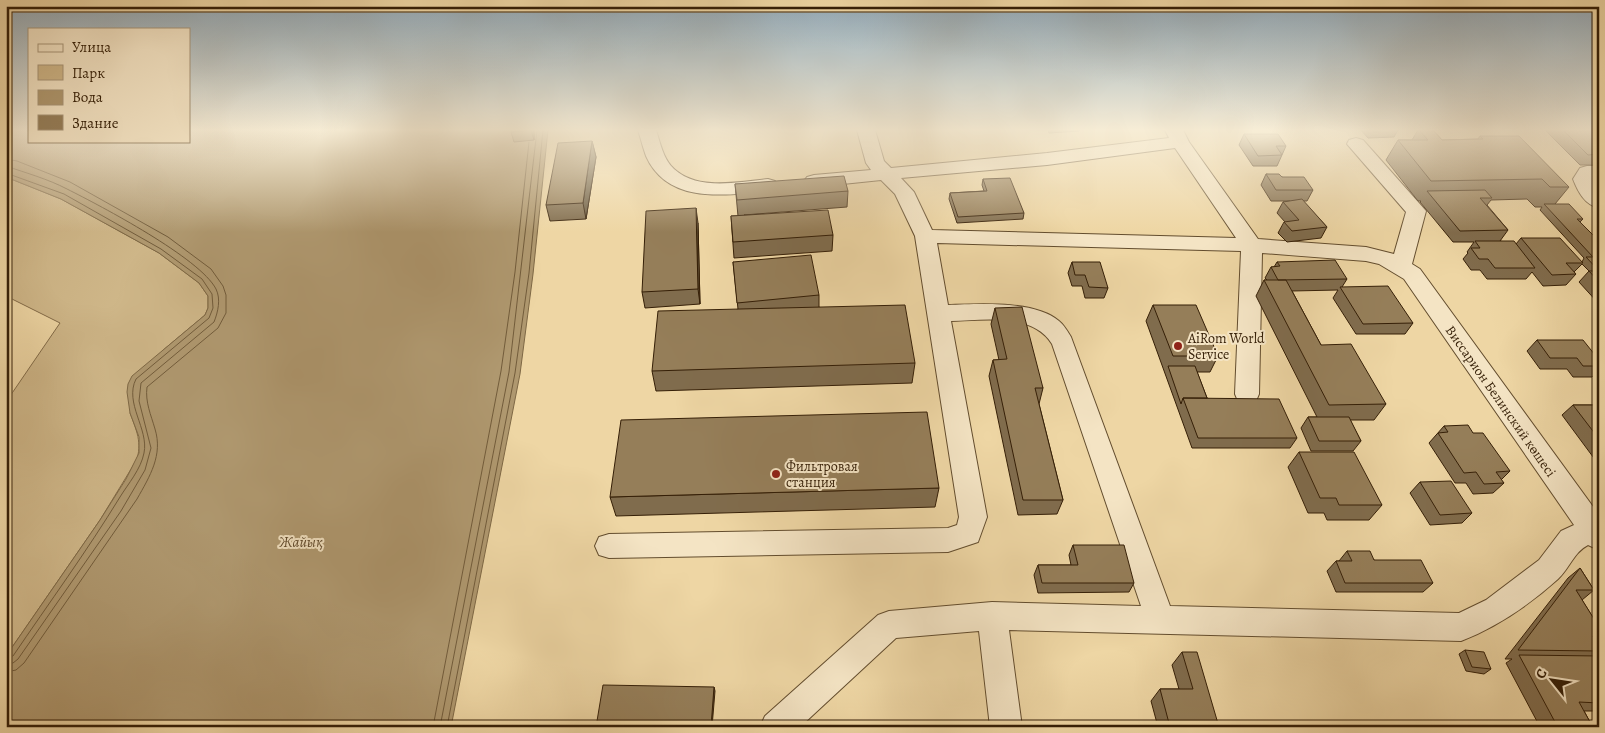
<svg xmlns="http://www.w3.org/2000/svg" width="1605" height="733" font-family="Alegreya,serif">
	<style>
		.green { fill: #cfb789; stroke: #826b48 }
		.water { fill: #af986f; stroke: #7e6845 }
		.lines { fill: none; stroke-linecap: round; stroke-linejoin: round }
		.shore { stroke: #725c3b; stroke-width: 1 }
		.minor-casing { stroke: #634d2e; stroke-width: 2 }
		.minor { fill: #f4e4c4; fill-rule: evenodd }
		.wall { fill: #806c4d; stroke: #351f07; fill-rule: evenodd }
		.shaded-wall { fill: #68583e; stroke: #351f07 }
		.building { fill: #957e59; stroke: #351f07 }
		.poi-dot { fill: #8f2418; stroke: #f4e4c4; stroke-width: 2 }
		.labels { text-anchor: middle; stroke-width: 4; stroke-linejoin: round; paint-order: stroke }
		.poi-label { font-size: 14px; fill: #351f07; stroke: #f4e4c4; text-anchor: start }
		.street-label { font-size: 14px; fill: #351f07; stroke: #f4e4c4 }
		.water-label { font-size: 15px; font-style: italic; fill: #60492b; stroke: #f4e4c4 }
	</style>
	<rect width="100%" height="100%" fill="#eed6a4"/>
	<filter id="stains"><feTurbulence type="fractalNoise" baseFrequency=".004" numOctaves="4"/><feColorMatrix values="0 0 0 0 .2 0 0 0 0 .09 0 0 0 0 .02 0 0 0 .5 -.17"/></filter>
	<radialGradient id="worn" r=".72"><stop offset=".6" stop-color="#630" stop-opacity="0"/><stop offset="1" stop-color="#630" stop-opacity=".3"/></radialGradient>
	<path class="green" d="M6 177 61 199 159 253 199 283 208 296V308L205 315 162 351 130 413C136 429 143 444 136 461L100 520 6 656V402L60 323 6 296Z"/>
	<path class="water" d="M6 130H29V141H189V130H548L533 274 520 374 451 727H6V656L100 520 126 479 139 453V437L130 413 127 392 128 384 132 376 205 315 208 308V296L199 283 159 253 61 199 6 177Z"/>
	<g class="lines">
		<path class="shore" d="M6 159 17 161 70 182 168 237 211 269 223 286 226 295V313L218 328 147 387C145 402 151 415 155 429 163 455 150 476 137 499L24 663 16 670 6 672
			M6 166C26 173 48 179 67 189 101 206 200 258 216 289 221 299 218 312 214 322L141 383 139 401 151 448 145 470 121 511 18 659 13 663 6 664
			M6 173 64 194 161 249 202 279 212 294 213 308 209 318 136 379C124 403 149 429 144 453 141 469 128 484 120 497 87 551 49 603 13 656L6 658
			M433 727 501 371 515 272 529 142
			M440 727 509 372 537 130
			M447 727 515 373 529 273 543 130"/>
		<defs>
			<path id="minor" d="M638 130H656C660 142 663 159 674 169 698 191 738 182 768 179L775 181 778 185 775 189 768 191C725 195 668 205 646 156 643 148 641 139 638 130Z
				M857 130H875L884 161 891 168 1047 153 1169 138 1165 130H1183L1189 142 1258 239 1366 247 1394 254 1406 212 1347 144 1349 140 1356 138 1363 140 1426 211 1412 264 1420 269 1599 515V550L1588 545C1574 552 1569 569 1558 579 1529 605 1497 627 1461 641L1009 630 1022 727H990L979 631 896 638 800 727H760L765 716 878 615 889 611 992 602 1141 606 1052 344C1032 312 983 320 951 321L987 517 978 542 948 552 609 558 599 555 595 546 599 537 609 534 948 528 957 525 959 517 915 236 895 194 881 180 814 187 807 185 804 181 807 177 814 175 871 170 866 163ZM1175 148 1236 238 932 230 914 192 901 178 1047 165ZM937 243 1241 251 1235 394 1238 401 1247 403 1256 401 1259 394 1262 253 1366 261 1379 264 1404 279 1574 525 1561 531 1539 560 1486 600 1459 613 1170 606 1071 337C1068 332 1064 325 1059 321 1035 300 978 304 948 305Z
				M1587 166H1599V178L1593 179 1599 191V208C1585 205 1578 192 1573 179L1580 168Z"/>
		</defs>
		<use href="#minor" class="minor-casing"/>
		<use href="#minor" class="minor"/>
	</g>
	<path class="wall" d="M534 130V140L514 142 511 132Z
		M1048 130H1080L1079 131 1049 133Z
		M1361 130H1398L1394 137 1368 138Z
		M1418 130H1433L1442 140 1478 139 1480 136 1569 187 1555 204 1583 219 1580 222 1599 241V304L1579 282 1589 271 1582 264 1574 272 1576 274 1566 285 1543 286 1532 272 1526 279H1487L1480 270H1471L1463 259 1468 253 1467 252 1474 242H1453L1420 202 1421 201H1418L1386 160 1398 140H1412ZM1527 199 1535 207H1542L1540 210 1584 258 1582 262 1521 238 1516 244 1500 241 1508 230 1487 205 1491 200Z
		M1545 130H1593L1599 135V165H1580Z
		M1244 134 1286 146 1277 166H1253L1239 145Z
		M592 141 596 157 586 219 550 221 546 205Z
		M1266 174 1282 177 1313 190 1307 201H1303L1327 227 1321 238 1287 242 1278 233 1284 222H1285L1277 213 1283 202 1290 201H1271L1261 185Z
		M983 179 1024 213 1023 219 957 223 949 199 950 193 984 191 982 185Z
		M735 184 848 191 847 207 744 215 833 235 832 251 734 258 731 216H738Z
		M698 223 700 304 645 308 642 292Z
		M733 262 819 295V307L915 363 912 383 656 391 652 371 738 309Z
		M1072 262 1108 288 1104 298H1085L1082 286H1072L1068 273Z
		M1277 262 1347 279 1342 287 1413 323 1405 334H1356L1333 298 1338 290 1292 291 1321 345 1386 404 1374 420H1350L1361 441 1353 451H1311L1301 428 1308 417H1317L1256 296 1264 280H1267L1265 278 1271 267H1274Z
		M1153 305 1218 356 1210 372H1197L1207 398 1297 438 1290 448H1192L1146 321Z
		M995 308 1043 388 1039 404 1063 500 1057 514 1018 515 989 376 993 360H999L991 324Z
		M1537 340 1599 360V370L1592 377H1573L1567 369H1540L1527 351Z
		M1573 405H1599V465L1562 415Z
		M1444 426 1473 433 1510 471 1501 480 1504 483 1493 493 1473 494 1466 483H1455L1429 443Z
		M1299 452 1382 505 1369 520H1327L1324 513H1308L1288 467Z
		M1420 482 1472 513 1462 523 1430 525 1410 493Z
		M939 488 935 507 616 516 610 497Z
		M1073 545 1134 583 1129 592 1038 593 1034 575 1038 565H1071L1069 555Z
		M1347 551 1374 560 1433 583 1423 592H1336L1327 571 1336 561H1339Z
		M1580 568 1594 590 1582 600 1599 627V641L1596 642 1599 646V653L1594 656H1599V711H1584L1590 722 1582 727H1540L1506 663 1512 659H1505L1568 578Z
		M1465 650 1491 669 1484 674 1466 671 1459 654Z
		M1182 652 1219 727H1158L1151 701 1160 689H1179L1172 665Z"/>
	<path class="shaded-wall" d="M531 130H534V140Z
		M592 141 596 157 586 219 583 203Z
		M696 208 698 223 700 304 698 289Z
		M714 687 715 691 712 727H711Z"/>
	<path class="building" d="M511 130H530L511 132Z
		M1419 130H1433L1442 140 1483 139 1480 136H1519L1569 187H1550L1542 179 1431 181 1398 140H1428Z
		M1563 130H1593L1599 135V154L1588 155Z
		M1244 134H1278L1286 146H1276L1282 155 1258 156Z
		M592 141 583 203 546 205 558 143Z
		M1266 174H1279L1282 177H1304L1313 190H1276Z
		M844 176 848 191 737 200 735 184Z
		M1010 178 1024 213 958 217 950 193 987 191 983 179Z
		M1485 190 1492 198H1480L1508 230 1460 231 1427 191Z
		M1302 199 1327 227 1292 231 1284 222 1299 220 1283 202Z
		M1544 204H1569L1583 219H1577L1599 241V271L1586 257H1593Z
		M696 208 698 289 642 292 646 211Z
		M828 210 833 235 733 242 731 216Z
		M1521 238H1560L1583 263H1566L1576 274 1552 275Z
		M1475 241H1514L1535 268H1495L1488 259H1479L1471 248H1480Z
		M811 255 819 295 737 303 733 262Z
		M1335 260 1347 279 1278 280 1271 267 1280 266 1277 262Z
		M1072 262H1100L1108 288 1089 287 1085 275H1075Z
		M1589 271H1599V282Z
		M1264 280H1286L1321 345 1351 344 1386 404 1329 405Z
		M1388 286 1413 323 1363 324 1340 287Z
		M905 305 915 363 652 371 658 311Z
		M1153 305H1196L1218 356H1173Z
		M1022 307 1043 388H1035L1063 500H1023L993 360 1007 359 995 308Z
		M1537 340H1583L1599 360V366H1583L1577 358H1550Z
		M1168 366H1195L1207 398H1183L1181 404Z
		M1183 398 1279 399 1297 438H1198Z
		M1573 405H1599V439Z
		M927 412 939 488 610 497 621 420Z
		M1308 417H1349L1361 441H1319Z
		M1468 425 1473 433H1483L1510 471 1496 472 1504 483 1484 484 1476 472 1464 473 1438 433 1448 432 1444 426Z
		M1299 452H1354L1382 505H1339L1336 498H1320Z
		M1451 481 1472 513 1440 515 1420 482Z
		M1073 545H1124L1134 583H1042L1038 565H1078Z
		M1347 551H1370L1374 560H1421L1433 583H1345L1336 561H1352Z
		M1580 568 1594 590H1576L1599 627V636H1593L1599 646V651L1518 650Z
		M1465 650 1484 652 1491 669 1472 667Z
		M1182 652H1197L1219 727H1170L1160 689H1193Z
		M1519 655 1599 656V703L1579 702 1590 722H1555Z
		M603 685 714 687 711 727H596Z"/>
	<linearGradient id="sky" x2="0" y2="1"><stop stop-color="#91a9b8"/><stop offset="0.56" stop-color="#f7edd6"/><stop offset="1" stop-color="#f7edd6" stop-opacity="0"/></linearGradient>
	<rect width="1605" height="232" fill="url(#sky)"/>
	<g class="poi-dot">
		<circle cx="1178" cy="346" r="5"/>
		<circle cx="776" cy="474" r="5"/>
	</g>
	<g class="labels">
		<g class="poi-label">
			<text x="1188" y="343">AiRom World<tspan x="1188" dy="16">Service</tspan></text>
			<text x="786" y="471">Фильтровая<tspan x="786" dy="16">станция</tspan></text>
		</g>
		<g class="street-label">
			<text transform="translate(1501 401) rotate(55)" y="5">Виссарион Белинский көшесі</text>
		</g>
		<g class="water-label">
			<text x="301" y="547">Жайық</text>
		</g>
	</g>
	<rect width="1605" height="733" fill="none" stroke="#eed6a4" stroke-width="25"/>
	<rect x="8" y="8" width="1590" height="718" fill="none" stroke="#351f07" stroke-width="2.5"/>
	<rect x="12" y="12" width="1580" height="708" fill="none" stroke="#351f07"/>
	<rect x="28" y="28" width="162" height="115" fill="#f4e4c4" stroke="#a89578"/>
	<rect x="38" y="44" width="25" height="8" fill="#f4e4c4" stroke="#a89578"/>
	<text x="72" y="52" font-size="15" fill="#351f07">Улица</text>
	<rect x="38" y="65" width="25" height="15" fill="#cfb789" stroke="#a89578"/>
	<text x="72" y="78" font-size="15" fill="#351f07">Парк</text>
	<rect x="38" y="90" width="25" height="15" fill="#af986f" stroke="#a89578"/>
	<text x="72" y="102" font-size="15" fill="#351f07">Вода</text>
	<rect x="38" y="115" width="25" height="15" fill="#957e59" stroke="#a89578"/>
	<text x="72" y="128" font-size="15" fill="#351f07">Здание</text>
	<g transform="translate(1552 680) rotate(300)" stroke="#f4e4c4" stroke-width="4" paint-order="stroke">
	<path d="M0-4L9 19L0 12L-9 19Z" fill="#351f07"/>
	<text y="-8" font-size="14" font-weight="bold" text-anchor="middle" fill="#351f07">С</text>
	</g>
	<rect width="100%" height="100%" filter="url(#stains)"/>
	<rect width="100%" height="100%" fill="url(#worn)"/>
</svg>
